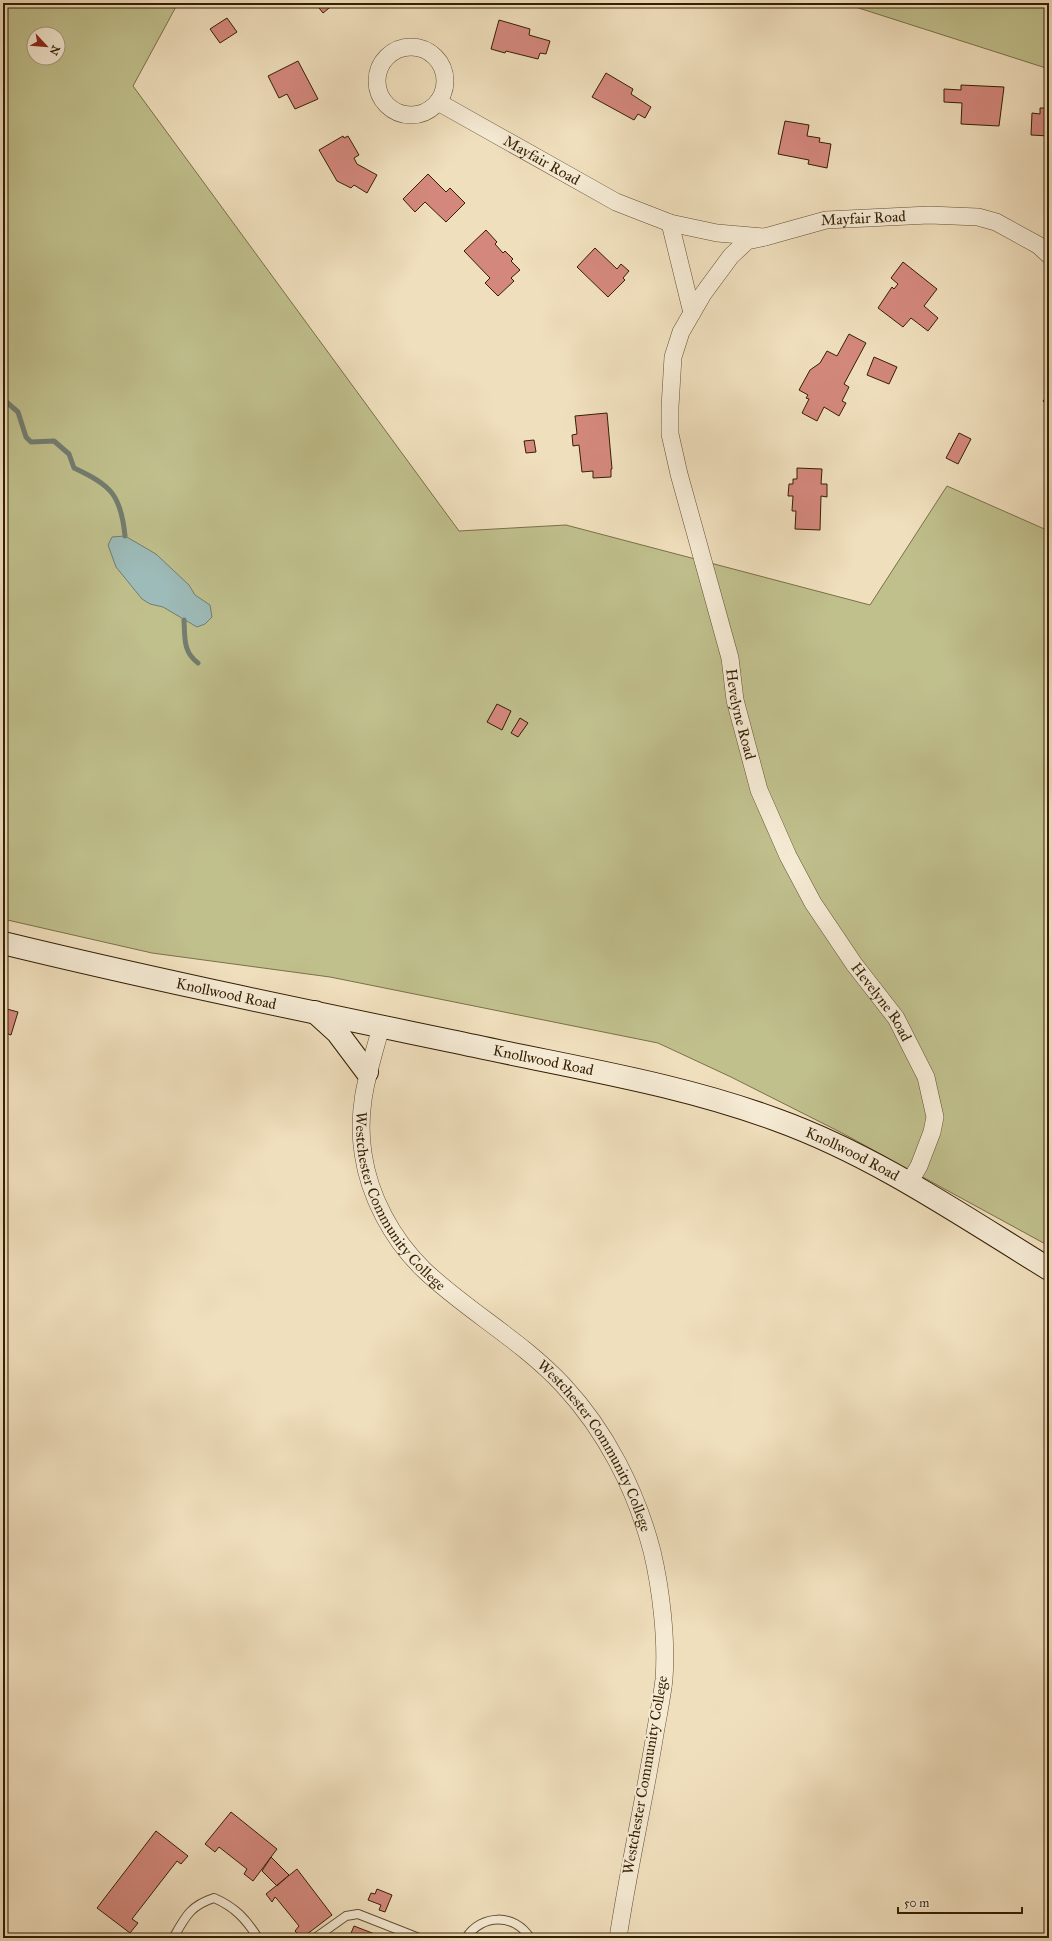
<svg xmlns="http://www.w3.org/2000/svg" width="1052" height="1941" font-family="'IM FELL Great Primer',serif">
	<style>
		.green { fill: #c0c08d; stroke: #7a7048; fill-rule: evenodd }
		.water { fill: #9dbbb9; stroke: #737d70 }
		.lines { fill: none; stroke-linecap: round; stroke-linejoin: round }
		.stream { stroke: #737d70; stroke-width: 5 }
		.building { fill: #d4887d; stroke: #341f02 }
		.service-casing { stroke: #634f31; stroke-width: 10 }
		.minor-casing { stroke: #634f31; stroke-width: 18 }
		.secondary-casing { stroke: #341f02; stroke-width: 24 }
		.service { stroke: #f5ead4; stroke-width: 8 }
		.minor { stroke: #f5ead4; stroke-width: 17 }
		.secondary { stroke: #f5ead4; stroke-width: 22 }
		.labels { text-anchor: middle; stroke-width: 4; stroke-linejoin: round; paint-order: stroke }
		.street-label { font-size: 15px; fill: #341f02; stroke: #f5ead4 }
	</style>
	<rect width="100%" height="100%" fill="#f0dfbd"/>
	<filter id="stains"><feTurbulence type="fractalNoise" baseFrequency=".005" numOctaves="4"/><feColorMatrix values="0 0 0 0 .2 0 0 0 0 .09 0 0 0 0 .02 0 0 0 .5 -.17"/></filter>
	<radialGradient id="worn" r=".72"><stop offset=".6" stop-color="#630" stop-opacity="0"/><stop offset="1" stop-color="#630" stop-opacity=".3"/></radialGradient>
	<path class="green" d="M3 3H178L133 86 459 531 566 525 870 605 947 486 1049 531V1246L842 1133 731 1077 658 1043 330 977 152 953 3 919ZM34 34H58V58H34Z
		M843 3H1049V69Z"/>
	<path class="water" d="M125 536 156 554 189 585 195 595 210 605 212 617 205 624 197 627 163 607 150 604 142 599 116 567 108 545 112 537Z"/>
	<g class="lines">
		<path class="stream" d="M3 399 18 412 26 437 31 442 54 441 69 454 74 468C111 485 121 495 125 536
			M184 620C185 638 183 652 198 663"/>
	</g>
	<path class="building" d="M315 3H333L334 4 323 13Z
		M227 18 237 32 220 43 210 29Z
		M499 20 530 29 529 35 550 41 546 54 540 53 538 59 506 51 505 53 491 49Z
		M298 61 318 99 295 109 287 94 279 98 268 76Z
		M606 73 633 89 631 94 651 107 645 118 638 114 634 120 592 97Z
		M961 85 1004 87 999 126 961 124 962 103 944 102V89L961 90Z
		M1040 108H1049V136L1031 135 1032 113 1040 114Z
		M785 121 809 125 807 136 820 138 819 142 831 144 827 168 808 164 809 160 778 154Z
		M343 136 344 138 348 136 359 155 354 158 357 164 377 175 367 193 354 185 351 188 337 181 319 150Z
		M428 174 446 192 450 188 465 203 446 222 425 202 415 212 403 199Z
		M486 230 497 242 495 244 503 253 505 251 513 259 511 261 520 270 511 278 514 281 498 296 485 283 490 278 464 251Z
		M595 248 617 269 621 264 629 271 623 278 625 280 608 297 577 267Z
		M903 262 937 289 924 306 938 318 928 331 911 318 903 327 878 308 892 287 894 289 898 284 891 278Z
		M849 334 866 343 844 384 849 387 842 401 846 403 839 416 824 407 817 421 802 413 809 399 806 398 808 395 799 390 810 370 820 363 827 351 837 356Z
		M874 357 897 367 889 384 867 375Z
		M1049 394V407L1043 401Z
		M607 413 612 469H611V477L593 478V471L582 472 579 445 573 446 572 435 577 434 575 416Z
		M959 433 971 439 958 464 946 458Z
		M534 440 536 452 526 453 524 441Z
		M797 468 822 469 821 484H827V497L821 496 820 530 795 529 796 511H792L793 496H788L789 484H793V479H797Z
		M497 704 511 711 502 730 487 722Z
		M520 718 528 723 518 737 511 733Z
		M3 1008 18 1012 11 1035 3 1032Z
		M231 1812 277 1849 253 1881 244 1874 247 1869 219 1847 215 1852 205 1844Z
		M156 1831 188 1856 181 1864 177 1861 132 1919 138 1923 130 1933 97 1908Z
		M271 1857 289 1875 277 1886 262 1871Z
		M297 1869 332 1915 302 1938 295 1931 299 1926 277 1899 275 1897 272 1902 266 1894Z
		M377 1889 392 1895 385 1912 379 1910 381 1905 368 1900 371 1893 375 1894Z
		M354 1926 385 1938H349Z"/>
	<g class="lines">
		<defs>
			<path id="service" d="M176 1938 175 1935C186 1915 192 1905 214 1898 235 1907 246 1919 258 1938
				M315 1938 346 1916 358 1914 419 1938
				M466 1938C481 1914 515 1913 530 1938"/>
			<g id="minor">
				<circle cx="411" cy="81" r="34"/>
				<path id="s1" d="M438 102 616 202 670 223 717 233 765 237 826 220 929 215 978 217 996 222 1038 245 1049 255"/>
				<path d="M670 223 692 313"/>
				<path id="s2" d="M765 237 747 241 731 256 703 294 681 332 673 357 670 407V434L679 474 730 658 735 700 759 790 788 856 813 903 854 964 896 1018 926 1077 935 1117 932 1132 919 1166 909 1183"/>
				<path id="s3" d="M381 1027C369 1071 356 1106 363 1153 369 1196 392 1239 424 1270 467 1311 521 1340 563 1385 606 1431 636 1490 652 1551 661 1589 667 1640 664 1679 662 1699 657 1720 654 1740 643 1806 628 1872 618 1938"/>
			</g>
			<g id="secondary">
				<path id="s4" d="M3 943C159 981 317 1013 475 1046 576 1068 680 1084 777 1120 874 1155 961 1215 1049 1269"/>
				<path d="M315 1012 337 1032 367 1072"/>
			</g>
		</defs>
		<use href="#service" class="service-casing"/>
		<use href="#minor" class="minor-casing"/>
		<use href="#secondary" class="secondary-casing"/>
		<use href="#service" class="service"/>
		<use href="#minor" class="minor"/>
		<use href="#secondary" class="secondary"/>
	</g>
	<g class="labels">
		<g class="street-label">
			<text dy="5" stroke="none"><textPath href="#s1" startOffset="119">Mayfair Road</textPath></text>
			<text dy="5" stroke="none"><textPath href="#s1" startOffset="459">Mayfair Road</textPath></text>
			<text dy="5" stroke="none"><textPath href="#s2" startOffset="524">Hevelyne Road</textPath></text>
			<text dy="5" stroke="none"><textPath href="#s4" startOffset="229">Knollwood Road</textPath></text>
			<text dy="5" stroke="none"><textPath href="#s2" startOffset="848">Hevelyne Road</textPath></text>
			<text dy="5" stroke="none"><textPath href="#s4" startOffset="553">Knollwood Road</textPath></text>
			<text dy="5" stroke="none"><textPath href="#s4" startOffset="877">Knollwood Road</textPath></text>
			<text dy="5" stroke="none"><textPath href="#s3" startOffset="188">Westchester Community College</textPath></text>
			<text dy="5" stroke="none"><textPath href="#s3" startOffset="512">Westchester Community College</textPath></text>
			<text transform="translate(645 1775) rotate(-80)" y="5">Westchester Community College</text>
		</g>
	</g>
	<rect width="1052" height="1941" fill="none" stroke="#f0dfbd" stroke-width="16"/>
	<rect x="4" y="4" width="1044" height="1933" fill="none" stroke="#341f02" stroke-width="2"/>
	<rect x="8" y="8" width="1036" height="1925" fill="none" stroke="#341f02"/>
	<g transform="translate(46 46) rotate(116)"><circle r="19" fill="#f5ead4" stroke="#a89980"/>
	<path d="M0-3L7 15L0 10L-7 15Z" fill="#8f2418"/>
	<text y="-6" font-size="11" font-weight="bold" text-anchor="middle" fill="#341f02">N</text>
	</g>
	<path d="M898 1907v6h124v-6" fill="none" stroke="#341f02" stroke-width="2"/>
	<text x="904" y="1907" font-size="12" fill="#341f02" stroke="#f5ead4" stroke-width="3" paint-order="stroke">50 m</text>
	<rect width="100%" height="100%" filter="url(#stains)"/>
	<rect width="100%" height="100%" fill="url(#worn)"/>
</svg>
